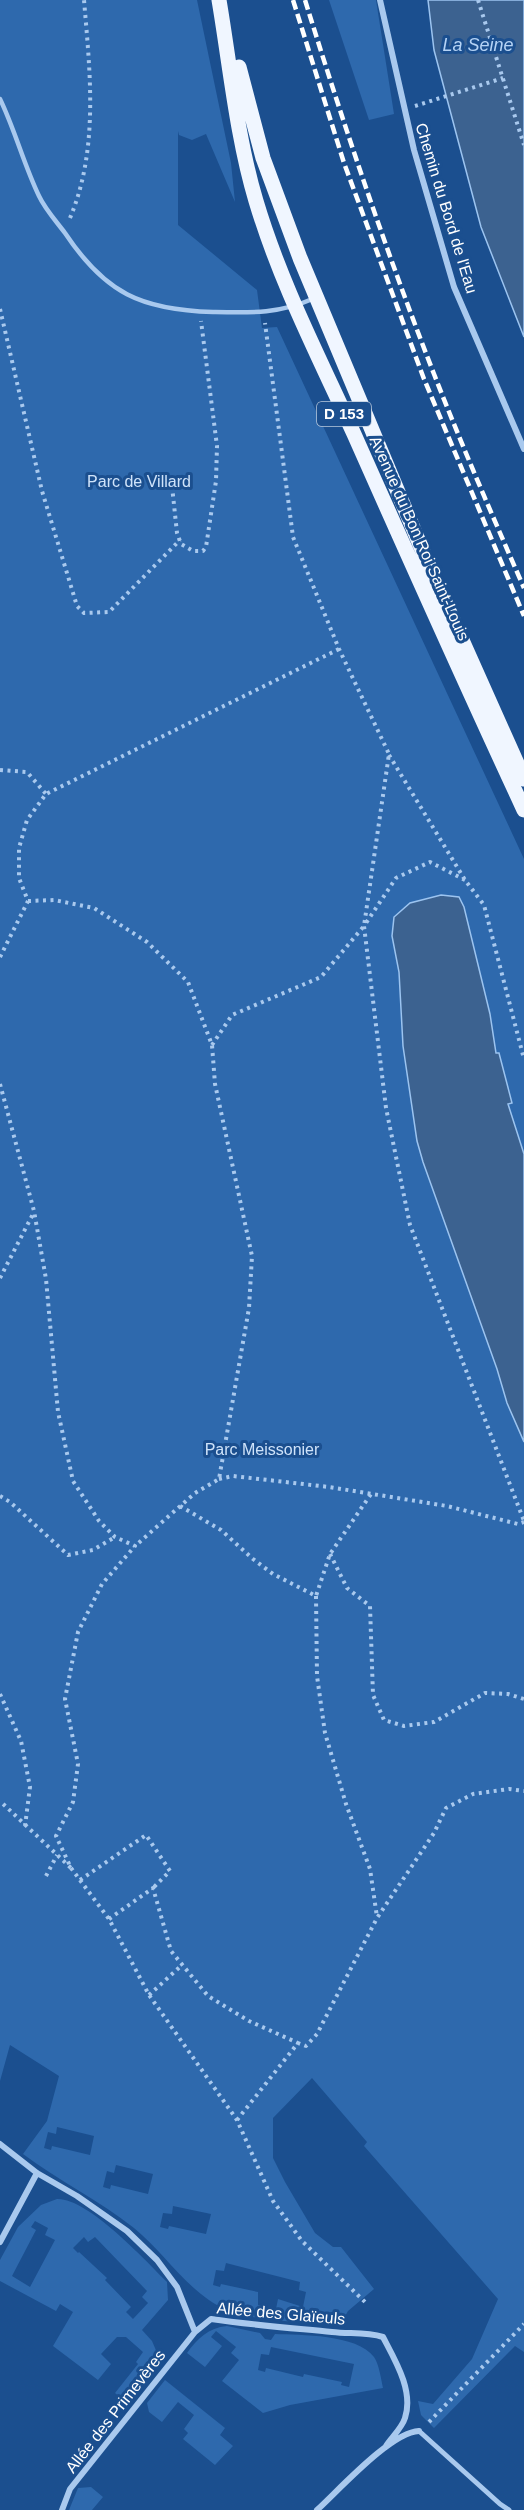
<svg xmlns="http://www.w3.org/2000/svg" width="524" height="2510" font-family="Helvetica,sans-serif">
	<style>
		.green { fill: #2e69ad; fill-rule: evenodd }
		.water { fill: #3c6290; stroke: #9cc4f0; stroke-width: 1.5 }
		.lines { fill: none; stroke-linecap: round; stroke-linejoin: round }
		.path { stroke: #a9c9ee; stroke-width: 4; stroke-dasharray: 3 4.5; stroke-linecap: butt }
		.service { stroke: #a9c9ee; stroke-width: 4.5 }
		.pedestrian { stroke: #a9c9ee; stroke-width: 5 }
		.minor { stroke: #a9c9ee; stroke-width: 6 }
		.primary { stroke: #f0f6ff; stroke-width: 15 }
		.rail { stroke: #fff; stroke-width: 4.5; stroke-dasharray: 10 4.5; stroke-linecap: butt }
		.labels { text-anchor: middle; stroke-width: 6; stroke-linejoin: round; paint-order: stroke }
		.shield { fill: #1b4f8f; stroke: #bbcadd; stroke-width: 1.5 }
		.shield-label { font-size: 15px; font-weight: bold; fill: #fff }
		.street-label { font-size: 16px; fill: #fff; stroke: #1b4f8f }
		.park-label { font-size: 16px; fill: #cfe3fa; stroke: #1b4f8f }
		.water-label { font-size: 18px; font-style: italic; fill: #b5d3f5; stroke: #1b4f8f }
	</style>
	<rect width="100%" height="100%" fill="#1b4f8f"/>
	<path class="green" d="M0 0H197L231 163 235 202 206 134 192 140 179 135 178 131V225L257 290 262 328 277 327 524 859V2352L515 2346 434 2428 421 2415 418 2401 433 2404 472 2359 498 2299 364 2146 367 2142 312 2078 273 2118V2158L285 2182 315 2233 333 2247H341L374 2289 348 2311 340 2325C308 2322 256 2322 227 2310 188 2293 166 2254 134 2228 99 2200 59 2181 23 2154L47 2121 59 2076 10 2045 0 2081ZM57 2127 94 2136 90 2155 52 2146 51 2150 44 2148 48 2132 56 2134ZM116 2165 153 2174 148 2194 111 2185 110 2189 103 2187 107 2171 114 2173ZM173 2206 211 2214 206 2234 169 2226 168 2229 160 2227 163 2213 172 2214ZM226 2263 300 2282 299 2290 306 2292 303 2307 278 2299 276 2309 258 2305V2292L221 2284 220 2287 213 2285 216 2270 224 2271Z
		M329 0H376L394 114 369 120Z
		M57 2199C88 2198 145 2260 167 2282L168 2300 142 2330 152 2341 161 2362 127 2403 115 2393 138 2364 136 2362 143 2352 126 2337H117L101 2354 111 2364 98 2380 53 2346 73 2312 60 2304 56 2311 0 2281V2260L18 2227 41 2205ZM35 2221 48 2228 45 2235 55 2240 30 2287 12 2276 36 2230 31 2227ZM84 2237 88 2242 95 2237 147 2291 142 2297 148 2303 133 2319 126 2312 131 2307 105 2280 107 2278 79 2252 78 2253 73 2248Z
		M227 2326 260 2333 265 2339 271 2340 275 2334C300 2335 357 2334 374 2357 379 2364 381 2379 383 2388L290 2405 263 2413 222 2381 239 2360 231 2353 236 2347 216 2331 211 2337 222 2346 205 2367 187 2353C198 2338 208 2328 227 2326ZM271 2347 354 2364 349 2387 341 2385 342 2382 304 2374 303 2377 266 2368 265 2372 258 2370 261 2354 269 2355Z
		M165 2380 225 2428 220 2435 233 2446 215 2465 183 2439 188 2433 184 2429 194 2415 178 2402 162 2422 149 2412 147 2403Z
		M91 2487 103 2497 92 2510H69L78 2488Z"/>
	<path class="water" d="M428 0H524V337L481 227 434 50Z
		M441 895 459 897 464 907 490 1014 496 1053H499L512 1103 508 1104 524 1154V1442L507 1403 497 1369 423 1162 417 1141 403 1046 399 972 392 936 394 917 410 903Z"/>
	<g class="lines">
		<path class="path" d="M478 0 524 145
			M415 106 503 78
			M70 218C99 149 90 72 84 0
			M0 309 42 491 77 606 84 613 109 612 180 540
			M172 486 177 533 181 544 193 551H203L206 547 216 481 217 446 201 321
			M389 755 465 880 484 905 524 1059
			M0 770 27 772 46 794
			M465 880 430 862 396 878 364 926 386 1108 410 1225 524 1521
			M28 901 54 900 94 908 147 942 188 982 212 1045 215 1084 252 1256 249 1308 219 1479 195 1493 135 1546
			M0 957 28 901 19 878V848L27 820 46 794 339 649
			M212 1045 232 1015 321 977 364 926 389 754 339 649 293 537 265 323
			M0 1084 34 1211 46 1279 58 1412 73 1481 99 1521 115 1537 135 1546 102 1584 78 1632 65 1699 78 1764 73 1802 56 1836 71 1868 0 1801
			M0 1278 34 1212
			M219 1479 233 1476 329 1487 447 1506 518 1524 524 1522
			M0 1496 10 1502 68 1555 93 1550 115 1537
			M180 1506 221 1530 253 1559 273 1574 316 1596 330 1554 371 1494
			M330 1554 347 1588 370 1606 373 1695 384 1720 404 1726 434 1722 485 1693 508 1694 524 1699
			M316 1596 317 1676 325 1733 346 1804 370 1869 377 1917
			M0 1694 21 1741 30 1787 25 1826
			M71 1868 109 1919 149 1995 237 2120 273 2201 302 2241 365 2302
			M46 1876 57 1855
			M80 1880 146 1835 170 1871 153 1888
			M109 1919 153 1888 171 1951 208 1996 249 2021 298 2043
			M149 1995 182 1965
			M237 2120 298 2043 306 2046 317 2034 377 1918 434 1833 446 1808 473 1794 509 1789 524 1791
			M429 2422 524 2324"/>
		<path class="service" d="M0 99C15 130 24 165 39 196 45 209 56 221 65 233 105 293 141 310 213 312 253 313 278 314 315 298"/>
		<path class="pedestrian" d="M419 2431 500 2504 509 2510"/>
		<path class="minor" d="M380 0 414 150 454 287 524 449
			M0 2144 37 2173 77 2196 127 2231 157 2260 177 2287 195 2332 211 2319C251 2325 291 2328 332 2332 350 2334 366 2332 383 2337 395 2360 414 2391 405 2418 402 2428 391 2438 386 2446
			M0 2242 37 2173
			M62 2510 70 2489 195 2332
			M317 2510C339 2490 391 2432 419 2431"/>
		<path class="primary" d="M219 0C230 65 237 138 256 201 280 282 319 357 354 434 410 560 466 685 524 810
			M239 67 263 158 300 258 429 566 524 779"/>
		<path class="rail" d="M293 0 344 163 424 379 524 616
			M305 0C344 126 386 251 434 374 462 446 493 517 524 588"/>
	</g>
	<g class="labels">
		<rect class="shield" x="317" y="402" width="54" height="24" rx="4.5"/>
		<g class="shield-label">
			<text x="344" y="419">D 153</text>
		</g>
		<g class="street-label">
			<text transform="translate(447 208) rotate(73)" y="6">Chemin du Bord de l'Eau</text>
			<text transform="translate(420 538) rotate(66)" y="6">Avenue du Bon Roi Saint-Louis</text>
			<text transform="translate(281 2313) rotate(5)" y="6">Allée des Glaïeuls</text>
			<text transform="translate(115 2411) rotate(-52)" y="6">Allée des Primevères</text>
		</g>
		<g class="park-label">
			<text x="139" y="487">Parc de Villard</text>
			<text x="262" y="1455">Parc Meissonier</text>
		</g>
		<g class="water-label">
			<text x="478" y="51">La Seine</text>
		</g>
	</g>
</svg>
